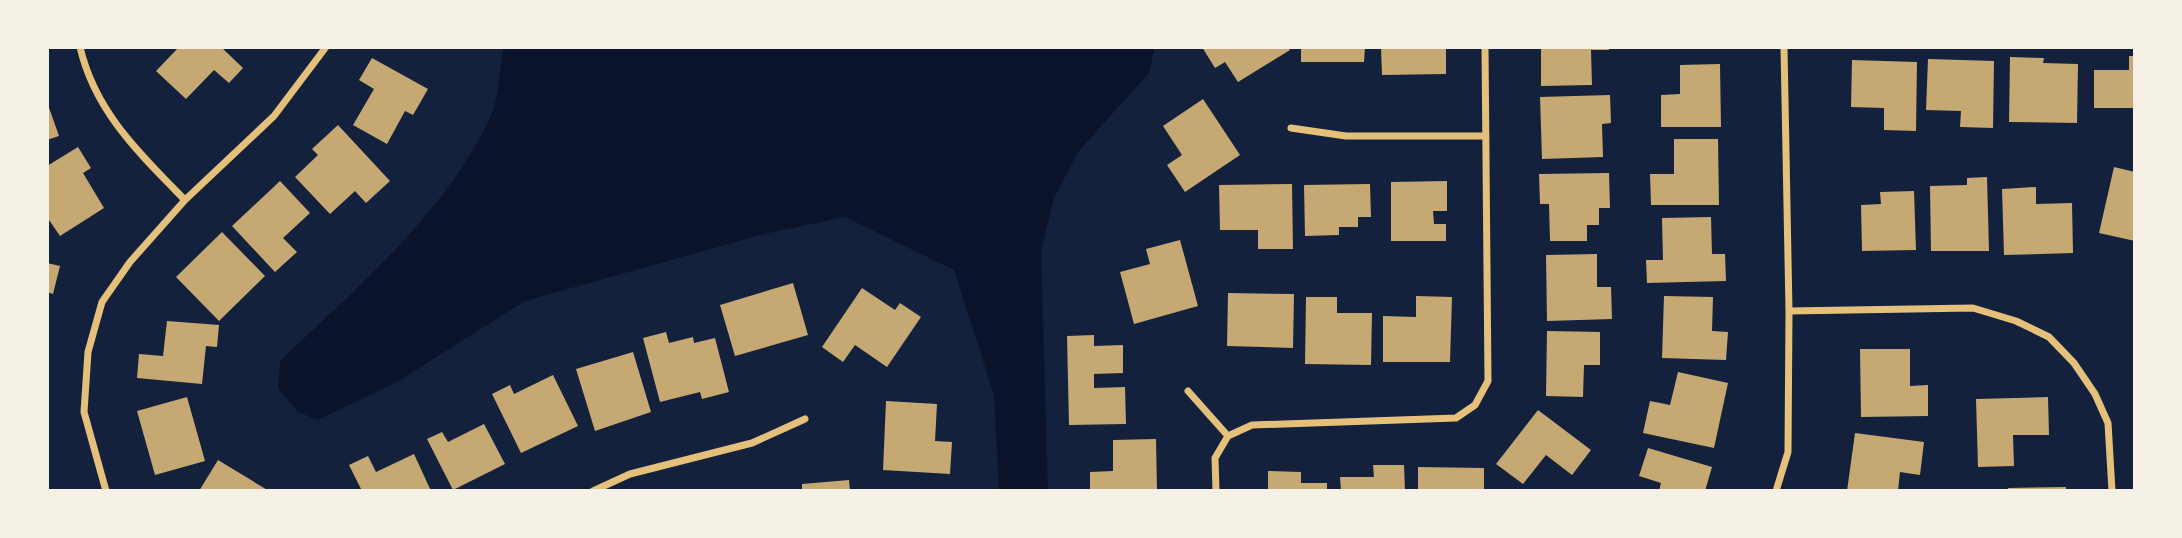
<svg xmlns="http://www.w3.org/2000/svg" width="2182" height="538" font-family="'Fira Sans Condensed',sans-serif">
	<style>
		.water { fill: #0b132b }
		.building { fill: #c6a872 }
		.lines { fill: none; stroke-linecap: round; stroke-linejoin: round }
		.minor { stroke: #e5c07b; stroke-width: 7 }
	</style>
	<rect width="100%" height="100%" fill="#14213d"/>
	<path class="water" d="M504 47H1155L1149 73 1078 152 1054 198 1041 252 1048 491H999L994 395 954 270 845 217 764 234 525 301 397 382 318 420 298 412 278 388 280 361C356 288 442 217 489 120 499 100 499 70 504 47Z"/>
	<path class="building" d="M179 47H221L243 68 229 83 214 70 186 99 156 71Z
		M1202 47H1288L1290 50 1238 82 1225 62 1215 68Z
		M1301 47H1365L1364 62H1301Z
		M1381 47H1446V74L1382 75Z
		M1541 47H1609V50H1591L1592 85 1541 86Z
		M2129 56H2135V108H2094V70H2129Z
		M2010 57 2044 58 2043 63 2078 64 2077 123 2009 122Z
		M372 58 428 89 413 115 405 111 387 144 353 125 374 89 359 80Z
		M1928 59 1994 61 1993 128 1960 127 1961 111 1926 110Z
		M1852 60 1917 62 1916 131 1884 130V108L1851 107Z
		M1720 64 1721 127H1661V95L1680 94V65Z
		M1610 95 1611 123 1602 124 1603 157 1542 159 1540 97Z
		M1203 99 1240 155 1185 192 1167 165 1182 155 1163 126Z
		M47 102 59 136 47 140Z
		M338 125 390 181 366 203 355 191 330 214 295 177 318 155 312 149Z
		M1674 139H1718L1719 205H1651L1650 174H1674Z
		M78 147 91 168 83 173 104 208 60 236 47 217V166Z
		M2114 167 2135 172V241L2099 233Z
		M1609 173 1610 208H1599V225H1587V241H1550L1549 204H1540L1539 174Z
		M1987 177 1989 251H1931L1930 186 1967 185V178Z
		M280 181 310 213 283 238 297 252 275 272 232 226Z
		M1447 181V211H1433L1434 224H1446V241H1391V182Z
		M1292 184 1293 249H1258V230H1220L1219 185Z
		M1370 184 1371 217H1358V227H1339V235L1305 236 1304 185Z
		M2036 187V204L2072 203 2073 253 2004 255 2002 189Z
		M1914 191 1916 250 1862 251 1861 205 1881 204 1880 192Z
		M1711 217 1712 254H1725L1726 281 1647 283 1646 260H1663L1662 218Z
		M222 232 265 276 219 321 176 277Z
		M1180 240 1198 306 1134 324 1120 272 1150 264 1146 249Z
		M1597 254V287H1611L1612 319 1547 321 1546 255Z
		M47 263 60 266 53 294 47 292Z
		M793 283 808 335 735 356 720 305Z
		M862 288 895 310 900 303 921 317 887 367 855 345 843 362 822 347Z
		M1228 293 1294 294 1293 348 1227 346Z
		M1416 296 1452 297 1450 362H1383V316L1416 317Z
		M1664 296 1713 297 1712 331 1728 332 1726 360 1662 358Z
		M1306 297H1337V313H1372L1371 365 1305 364Z
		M167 321 219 325 217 347 206 346 202 384 137 378 139 354 163 356Z
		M1547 331 1600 332V365H1584L1583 397 1546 396Z
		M666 332 669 343 693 337 694 343 715 338 729 392 702 399 700 392 660 402 643 338Z
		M1094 335V346L1123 345V373L1094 374V388L1125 387 1126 424 1069 425 1067 336Z
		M1860 349H1910V386L1928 385V416L1861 417Z
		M633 352 651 412 595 431 576 369Z
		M1678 372 1728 383 1714 448 1643 433 1650 401 1670 405Z
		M553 375 578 426 521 453 492 394 510 385 514 394Z
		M187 397 205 461 155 475 137 411Z
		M2048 397 2049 435H2013L2014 466 1978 467 1976 399Z
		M886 401 937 404 935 441 952 442 950 474 883 470Z
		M1538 410 1591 450 1572 475 1546 455 1523 484 1496 464Z
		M484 424 505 464 453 490 427 439 442 432 448 442Z
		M1855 433 1924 442 1920 475 1900 472 1898 491H1847Z
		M1156 439 1157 491H1090V472L1113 471V440Z
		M1648 448 1712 467 1705 491H1659L1661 483 1639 476Z
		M414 454 431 491H362L349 465 368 456 376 472Z
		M218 460 269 491H199Z
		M1373 465H1404L1405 491H1341L1340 477H1374Z
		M1418 467 1484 468V491H1418Z
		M1268 471 1301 472V483H1327V491H1268Z
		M849 480 850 491H802V484Z
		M2066 487V491H2008V488Z"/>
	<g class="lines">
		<path class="minor" d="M80 47C95 112 140 154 185 200
			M1291 128 1346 136H1486
			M1789 311 1973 308 2016 321 2049 337 2074 363 2095 394 2108 423 2112 491
			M1188 391 1228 436
			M1228 436 1252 425 1456 418 1475 405 1488 381 1485 47
			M106 491 84 412 88 352 102 302 130 262 185 200 274 116 326 47
			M593 491 630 474 752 443 805 419
			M1216 491 1215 458 1228 436
			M1776 491 1788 452 1789 311 1784 47"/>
	</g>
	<rect width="2182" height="538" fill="none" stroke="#f6f1e7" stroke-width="98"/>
</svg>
